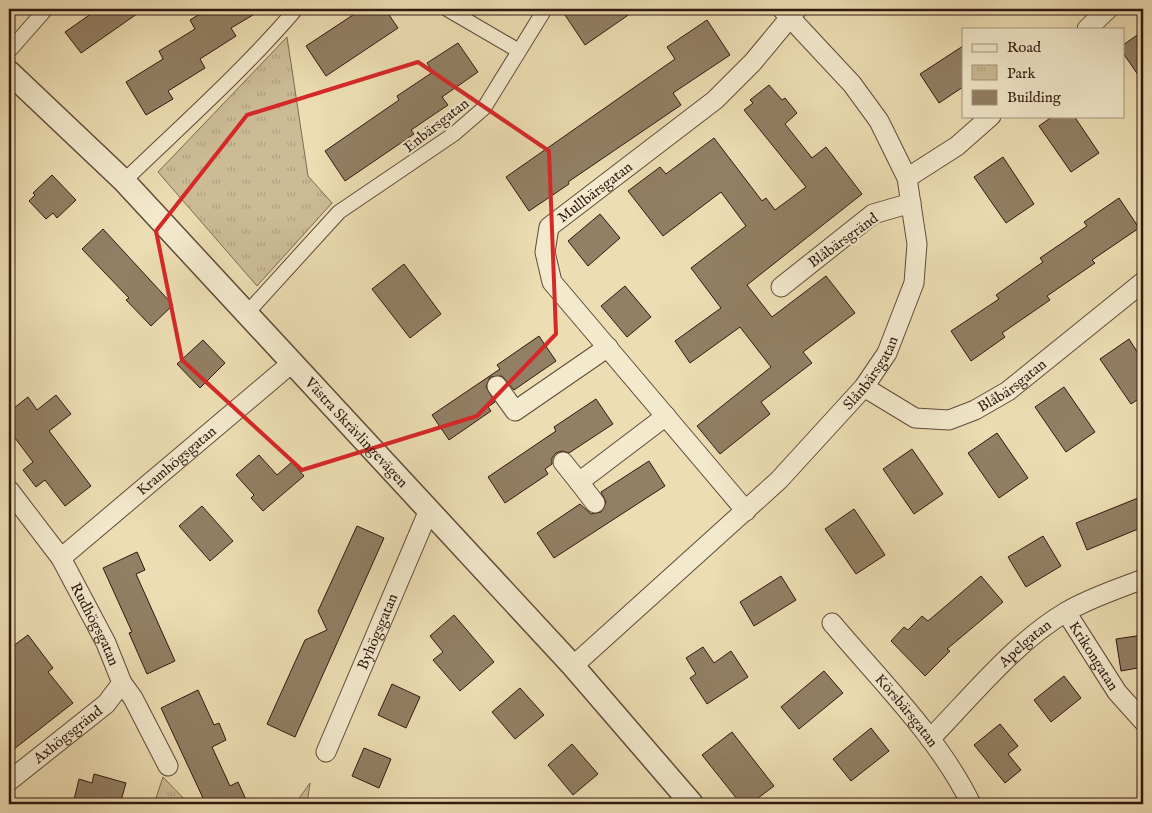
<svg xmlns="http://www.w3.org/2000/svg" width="1152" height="813" font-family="'IM FELL English',serif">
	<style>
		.park { fill: url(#park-tufts); stroke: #7e6a53 }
		.building { fill: #927f64; stroke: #301910 }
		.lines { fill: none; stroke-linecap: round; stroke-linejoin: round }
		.pedestrian-casing { stroke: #5f4a38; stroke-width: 16 }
		.minor-casing { stroke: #5f4a38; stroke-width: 21 }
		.tertiary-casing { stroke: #5f4a38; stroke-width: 25 }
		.pedestrian { stroke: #f3e9cd; stroke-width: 14 }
		.minor { stroke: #f3e9cd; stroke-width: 19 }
		.tertiary { stroke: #f3e9cd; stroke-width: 22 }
		.marked { fill: none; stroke: #d62828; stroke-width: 4; stroke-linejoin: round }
		.labels { text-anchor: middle; stroke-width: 4.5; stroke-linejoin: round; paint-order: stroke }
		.street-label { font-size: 15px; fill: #301910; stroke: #f3e9cd }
	</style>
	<defs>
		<pattern id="park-tufts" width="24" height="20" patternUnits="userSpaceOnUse" patternTransform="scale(1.25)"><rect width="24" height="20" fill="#ccbc96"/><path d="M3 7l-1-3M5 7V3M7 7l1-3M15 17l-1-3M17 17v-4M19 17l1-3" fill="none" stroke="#b0a180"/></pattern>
	</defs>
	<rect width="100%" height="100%" fill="#ecddb2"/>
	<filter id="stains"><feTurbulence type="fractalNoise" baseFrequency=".004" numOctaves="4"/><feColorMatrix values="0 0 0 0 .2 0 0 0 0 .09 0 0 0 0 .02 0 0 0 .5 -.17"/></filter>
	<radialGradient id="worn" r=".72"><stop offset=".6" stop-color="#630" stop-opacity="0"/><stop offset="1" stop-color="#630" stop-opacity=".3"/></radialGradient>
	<path class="park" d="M287 37 308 176 332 203 257 286 158 172Z
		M163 777 189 804H154Z
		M310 783 307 804H295Z"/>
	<path class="building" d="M98 9H144L81 53 65 32Z
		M208 9H263L231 28 236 36 200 59 205 68 168 91 173 99 146 115 126 82 163 59 159 51 195 29 190 20Z
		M362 9H385L398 28 326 76 306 46Z
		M575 9H637L585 45 565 15Z
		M707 20 730 55 673 93 681 105 568 182 569 184 529 211 506 177 675 59 667 47Z
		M1143 31V82L1123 53V45Z
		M458 43 478 72 442 97 448 105 411 130 414 134 345 181 325 151 399 100 397 96 433 72 427 63Z
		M963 46V87L939 103 920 74Z
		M769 85 782 100 785 98 797 113 785 124 812 158 826 147 862 194 747 285 772 317 826 276 855 313 803 352 812 363 761 402 770 414 720 454 697 426 771 367 740 327 690 363 675 341 721 308 691 268 746 226 721 192 663 236 628 191 660 167 666 174 714 138 762 201 766 198 775 210 806 187 744 110 753 103 750 100Z
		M1053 116H1074L1099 153 1071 172 1039 126Z
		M1003 157 1034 204 1006 223 974 177Z
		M52 175 76 200 57 218 53 213 46 219 29 201 35 195 33 193Z
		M1119 198 1139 228 1092 260 1095 263 1047 296 1050 300 1002 333 1005 337 971 361 951 331 999 299 996 295 1043 262 1040 258 1087 226 1084 222Z
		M600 214 620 238 588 266 568 241Z
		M103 229 173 305 151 326 126 300 129 298 82 249Z
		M404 264 441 314 410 338 372 289Z
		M625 286 651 317 627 337 601 306Z
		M539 336 556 361 514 390 502 376 490 377 486 387 495 402 488 407 491 411 449 440 432 415 500 369 497 365Z
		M1129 339 1143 361V396L1131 404 1100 359Z
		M203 340 225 363 200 388 177 364Z
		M1064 387 1095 432 1066 452 1035 407Z
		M56 395 71 414 49 431 91 486 65 506 45 480 36 487 23 470 33 462 9 430V412L28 397 37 410Z
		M596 399 613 424 569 453 562 451 556 453 552 458V464L545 469 548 474 505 503 488 477 556 431 554 427Z
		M997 433 1028 478 999 498 968 453Z
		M912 449 943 494 914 514 883 469Z
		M259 455 277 475 292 462 304 476 263 511 251 498 254 495 236 475Z
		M649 461 665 486 554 558 537 533 580 504 591 514 601 512 606 502 601 492Z
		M1143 496V527L1087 550 1076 523Z
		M202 506 233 541 210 561 179 526Z
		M854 509 885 555 856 574 825 529Z
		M357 526 384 538 295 737 267 724 305 640 327 630 318 611Z
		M1043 536 1061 566 1026 587 1008 557Z
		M137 552 145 570 136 574 175 661 147 674 129 633 132 632 103 568Z
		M781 576 796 600 754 626 740 602Z
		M981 576 1003 602 947 649 950 651 925 676 891 641 904 627 908 630 922 616 928 621Z
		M454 615 494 662 460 691 433 660 443 652 430 636Z
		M28 635 53 668 48 672 73 703 9 753V649Z
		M1143 635V667L1121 671 1116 639Z
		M703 647 714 663 731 651 748 677 707 704 690 678 696 674 686 658Z
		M824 671 843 693 799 729 781 707Z
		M1064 676 1081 698 1051 722 1034 700Z
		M392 684 420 697 406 728 378 715Z
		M520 688 544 715 515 739 492 712Z
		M198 690 214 725 219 723 226 740 212 747 230 786 238 782 248 804H189L203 798 161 708Z
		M1000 724 1018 746 1008 754 1021 770 1005 783 974 745Z
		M871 728 889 751 851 781 833 759Z
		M732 732 774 786 750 804H741L702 755Z
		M572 744 598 774 573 795 548 765Z
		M364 748 391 759 379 788 352 776Z
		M94 774 126 783 120 804H73L79 779 92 783Z"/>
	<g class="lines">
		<defs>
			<path id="pedestrian" d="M447 9 519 51
				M9 51 46 9
				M124 181C182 125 244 70 296 9
				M247 313 339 212 454 134 484 108 545 9"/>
			<g id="minor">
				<path d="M1087 29 1108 9"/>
				<path d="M907 178 957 146 991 116"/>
				<path d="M781 287 873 214 911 203"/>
				<path d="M497 386 515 411 608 347"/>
				<path id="s1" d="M864 387 915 418 949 420 975 410 1008 391 1143 282"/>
				<path d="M563 462 579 482"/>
				<path id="s2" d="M9 490 61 558 106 643 122 683 133 698 168 766"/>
				<path d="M595 503 579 482 666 416"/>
				<path id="s3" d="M746 511 552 282 545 252 549 227 715 100 753 62 797 9"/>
				<path id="s4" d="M61 558 293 362"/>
				<path id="s5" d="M1066 612 1117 692 1143 721"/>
				<path id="s6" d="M832 623C878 678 940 739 971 804"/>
				<path id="s7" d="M573 666 779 480 864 387 887 353 914 283 917 244 907 178 879 121 852 84 782 9"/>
				<path id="s8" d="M930 739C971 697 1015 642 1066 612 1089 598 1118 589 1143 579"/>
				<path id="s9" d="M326 752 429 510"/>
				<path id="s10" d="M9 781 106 704 122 683"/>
			</g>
			<g id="tertiary">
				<path id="s11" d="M9 72 124 181 573 666 692 804"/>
			</g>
		</defs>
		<use href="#pedestrian" class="pedestrian-casing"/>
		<use href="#minor" class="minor-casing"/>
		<use href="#tertiary" class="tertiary-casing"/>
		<use href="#pedestrian" class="pedestrian"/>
		<use href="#minor" class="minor"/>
		<use href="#tertiary" class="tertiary"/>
	</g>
	<path class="marked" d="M418 62 549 151 556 334 477 416 302 470 182 360 156 231 247 115Z"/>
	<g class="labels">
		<g class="street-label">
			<text transform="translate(436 125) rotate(-38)" y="5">Enbärsgatan</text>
			<text dy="5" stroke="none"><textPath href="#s3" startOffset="414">Mullbärsgatan</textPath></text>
			<text transform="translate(843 240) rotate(-36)" y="5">Blåbärsgränd</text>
			<text dy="5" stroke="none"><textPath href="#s7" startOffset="419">Slånbärsgatan</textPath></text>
			<text dy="5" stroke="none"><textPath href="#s1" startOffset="166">Blåbärsgatan</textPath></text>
			<text dy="5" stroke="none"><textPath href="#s11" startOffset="501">Västra Skrävlingevägen</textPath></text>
			<text dy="5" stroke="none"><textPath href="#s4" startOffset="151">Kramhögsgatan</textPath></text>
			<text dy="5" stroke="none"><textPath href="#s2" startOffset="160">Rudhögsgatan</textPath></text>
			<text dy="5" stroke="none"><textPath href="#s9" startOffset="131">Byhögsgatan</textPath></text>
			<text dy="5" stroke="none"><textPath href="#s8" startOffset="135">Apelgatan</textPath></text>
			<text dy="5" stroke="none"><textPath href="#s5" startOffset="52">Krikongatan</textPath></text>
			<text dy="5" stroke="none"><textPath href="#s6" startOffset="115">Körsbärsgatan</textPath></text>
			<text dy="5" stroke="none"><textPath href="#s10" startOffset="75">Axhögsgränd</textPath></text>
		</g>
	</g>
	<rect width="1152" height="813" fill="none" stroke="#ecddb2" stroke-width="30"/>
	<rect x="10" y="10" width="1132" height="793" fill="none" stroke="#301910" stroke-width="2.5"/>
	<rect x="15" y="15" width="1122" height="783" fill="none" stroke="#301910"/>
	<rect x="962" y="28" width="162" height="90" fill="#f3e9cd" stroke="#a59681"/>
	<rect x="972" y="44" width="25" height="8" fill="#f3e9cd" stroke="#a59681"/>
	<text x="1007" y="52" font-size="15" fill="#301910">Road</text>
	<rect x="972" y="65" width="25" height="15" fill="url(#park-tufts)" stroke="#a59681"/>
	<text x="1007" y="78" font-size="15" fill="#301910">Park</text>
	<rect x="972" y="90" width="25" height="15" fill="#927f64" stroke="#a59681"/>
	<text x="1007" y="102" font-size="15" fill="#301910">Building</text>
	<rect width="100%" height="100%" filter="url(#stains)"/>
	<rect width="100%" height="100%" fill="url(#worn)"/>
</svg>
